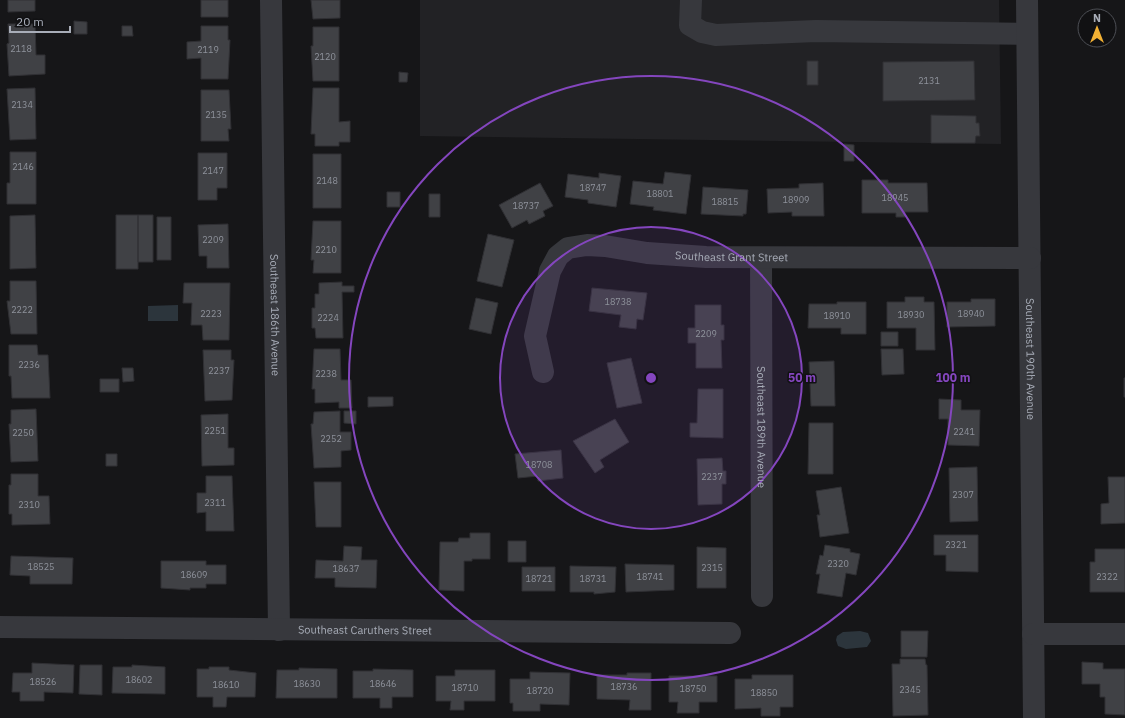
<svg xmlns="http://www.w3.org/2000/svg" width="1125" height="718" font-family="'IBM Plex Sans',sans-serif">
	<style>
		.built { fill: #222225 }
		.water { fill: #2c353c }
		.building { fill: #404145; stroke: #303034 }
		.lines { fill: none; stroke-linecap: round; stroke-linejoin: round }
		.minor { stroke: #37383d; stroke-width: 22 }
		.ring { fill: none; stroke: #8446be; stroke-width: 2 }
		.labels { text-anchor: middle; stroke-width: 3; stroke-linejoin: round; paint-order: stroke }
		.number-label { font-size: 9px; fill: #8e929b }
		.street-label { font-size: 11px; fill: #a8adb8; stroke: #111113 }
		.centre { fill: #8446be; stroke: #111113; stroke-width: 2 }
		.ring-label { font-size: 12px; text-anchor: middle; font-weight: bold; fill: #8446be; stroke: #111113; stroke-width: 3; stroke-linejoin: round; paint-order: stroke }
	</style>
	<rect width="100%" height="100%" fill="#161618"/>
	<path class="built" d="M420 0H999L1001 144 420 136Z"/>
	<path class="water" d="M178 305V321H148V306Z
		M860 631 868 633 871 641 867 647 846 649 838 646 836 640 837 636 843 632Z"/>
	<path class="building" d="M8 0H35V11L8 12Z
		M201 0H228V17H201Z
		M311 0H340V18L313 19Z
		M74 21 87 22V34H74Z
		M8 24H35L36 55H45V74L9 76 7 44 9 43Z
		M122 26H132L133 36H122Z
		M201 26H228V40H230L228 79H201V58L187 59V42L201 41Z
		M313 27H339V81H313L311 46H313Z
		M807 61H818V85H807Z
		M974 61 975 100 883 101V62Z
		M399 72 408 73 407 82H399Z
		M35 88 36 139 10 140 7 89Z
		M313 88H339V122L350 121V142H339V146H315V134H311Z
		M201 90H229L231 129H228L229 141H201Z
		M931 115 976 116V123H979L980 136H976L975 143H931Z
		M844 144 854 145V161H844Z
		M10 152H36V204H7V183H10Z
		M198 153H227V188H217V200H198Z
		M313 154H341V208H313Z
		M665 172 691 175 686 214 653 210 654 207 630 204 633 181 663 184Z
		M599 173 621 176 616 207 588 203V200L565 197 568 174 599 178Z
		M862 180H888V183H927L928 212H905V217H896V213H862Z
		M540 183 553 206 543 211 545 216 529 224 527 220 512 228 499 205Z
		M823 183 824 216H792V212L768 213 767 189 799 188V184Z
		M703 187 748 190 746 214H743V216L701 214Z
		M387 192H400V207H387Z
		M429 194H440V217H429Z
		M35 215 36 268 10 269V216Z
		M116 215H138V269H116Z
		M138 215H153V262H138Z
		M157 217H171V260H157Z
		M313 221H341V273H313L314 260H311Z
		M228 224 229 268H207V256H199L198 225Z
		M488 234 514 240 502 287 477 281Z
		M10 281H36L37 334H11L7 301H10Z
		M342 282V286H354V292H342L343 338H316L315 328H312V308H315V294H319V283Z
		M184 283H230L229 340H203L202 325H191L192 303H183Z
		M592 288 647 293 643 320 637 319 636 329 619 327 621 315 589 311Z
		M905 297H924V302H934L935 350H916V328H887V302H905Z
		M476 298 498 303 491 334 469 329Z
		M971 299H995V326L947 327V302H971Z
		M837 302H866V334H841V328H808L809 304H837Z
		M695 305H721V325H724V340H721L722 368H696V343H688V328H695Z
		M881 332H898V346H881Z
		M9 345H37L38 355H48L50 398H12L11 376H9Z
		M314 349H340L341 380H351L352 408H339V402L315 403V389H312Z
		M881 349H903L904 374 882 375Z
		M203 350H231V360H234L232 400 205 401Z
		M631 358 642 403 617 408 607 363Z
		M834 361 835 406H811L809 362Z
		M122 368H133L134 381 123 382Z
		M1124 378H1125V397H1124Z
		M100 379H119V392H100Z
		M698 389H723V438L690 437V423H697Z
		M368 397H393V406L368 407Z
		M939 399 961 400V410H980L979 446 948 445V419H939Z
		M36 409 38 461 11 462 9 424H11V410Z
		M340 411V432H351V450L341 451V467L314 468 311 424H313L314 412Z
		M344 411H356V424L344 423Z
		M228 414V448H234V465L202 466 201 415Z
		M615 419 629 442 600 460 604 467 595 473 573 441Z
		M809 423H833V474H808Z
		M561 450 563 478 538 481V476L518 478 515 454Z
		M106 454H117V466H106Z
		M722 458 723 471H726V484H722V504L698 505 697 459Z
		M977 467 978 521 950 522 949 468Z
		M11 474H38V496H49L50 524 12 525V514H9V485H11Z
		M206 476H232L234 531H206V512L197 513V493H206Z
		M1108 477H1125V523L1101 524V504L1109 503Z
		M314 482H341V527H316Z
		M841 487 849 533 820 537 817 515H820L816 491Z
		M470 533H490V559H472V561H464V591L439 590 440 542H458L459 538H470Z
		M934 535H978V572L946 571V555H934Z
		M508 541H526V562H508Z
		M825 545 850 549V552L860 554 856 575 846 573 842 597 817 593 820 574H816L820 555 823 556Z
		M344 546 362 547 361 560H377L376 588 335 587V578H315L316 560 343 561Z
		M697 547 726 548V588H697Z
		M1095 549H1125V592H1090V562H1095Z
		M11 556 73 558 72 584H30V576L10 575Z
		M161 561H206V565H226V584H206V588H190V590L161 588Z
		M625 564 674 565V590L626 592Z
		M570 566 616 567 615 592 594 594V592H570Z
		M522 567H555V591H522Z
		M901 631H928L927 657H901Z
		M900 659H925L926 665H927L928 715 893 716 892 664H900Z
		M1082 662 1103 663V669H1125V715L1105 714V697H1100V684H1082Z
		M32 663 74 665 73 693 44 692V701H20V692H12L13 673H32Z
		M80 665H102V695L79 694Z
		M132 665 165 667V694L112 693 113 667H132Z
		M209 667H229V670L256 673 255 697H227L226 707H213V697H197V669H209Z
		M299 668 337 669V698H276L277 670H299Z
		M373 669 413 670V697H392V708H380V698H353V671H373Z
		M455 670H495V701H464V710H450L451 701H436V676H455Z
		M530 672 570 673 569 705 540 704V711H513V703H510V679H530Z
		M627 673H651V710H629L630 700 597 699V675H627Z
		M752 675H793V707H780V716H761V708L735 709V679H752Z
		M669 676H717V702H699V713H677L678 702H669Z"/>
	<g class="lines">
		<g class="minor">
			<path id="s1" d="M271 0 279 630"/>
			<path d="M691 0 690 25 702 32 716 35 816 31 1027 34"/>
			<path id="s2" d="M1027 0 1034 718"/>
			<path id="s3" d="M761 258 762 596"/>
			<path id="s4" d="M543 372 535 336 550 271 558 256 568 248 587 245 605 246 647 253 706 257 1030 258"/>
			<path id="s5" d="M0 627 730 633"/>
			<path d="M1033 634H1125"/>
		</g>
	</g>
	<circle cx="651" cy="378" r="151" fill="#8446be" fill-opacity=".12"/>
	<g class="ring">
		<circle cx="651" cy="378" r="151"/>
		<circle cx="651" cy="378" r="302"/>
	</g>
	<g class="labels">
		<g class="number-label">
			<text x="21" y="52">2118</text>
			<text x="208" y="53">2119</text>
			<text x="325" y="60">2120</text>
			<text x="929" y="84">2131</text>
			<text x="22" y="108">2134</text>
			<text x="216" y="118">2135</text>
			<text x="23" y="170">2146</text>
			<text x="213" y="174">2147</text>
			<text x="327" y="184">2148</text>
			<text x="593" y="191">18747</text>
			<text x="660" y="197">18801</text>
			<text x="895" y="201">18945</text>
			<text x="796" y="203">18909</text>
			<text x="725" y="205">18815</text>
			<text x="526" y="209">18737</text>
			<text x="213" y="243">2209</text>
			<text x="326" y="253">2210</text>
			<text x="618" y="305">18738</text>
			<text x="22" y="313">2222</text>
			<text x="211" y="317">2223</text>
			<text x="971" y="317">18940</text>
			<text x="911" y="318">18930</text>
			<text x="837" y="319">18910</text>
			<text x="328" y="321">2224</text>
			<text x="706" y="337">2209</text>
			<text x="29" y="368">2236</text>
			<text x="219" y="374">2237</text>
			<text x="326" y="377">2238</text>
			<text x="215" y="434">2251</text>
			<text x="964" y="435">2241</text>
			<text x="23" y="436">2250</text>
			<text x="331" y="442">2252</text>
			<text x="539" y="468">18708</text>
			<text x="712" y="480">2237</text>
			<text x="963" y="498">2307</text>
			<text x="215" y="506">2311</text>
			<text x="29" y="508">2310</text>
			<text x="956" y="548">2321</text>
			<text x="838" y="567">2320</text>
			<text x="41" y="570">18525</text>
			<text x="712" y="571">2315</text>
			<text x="346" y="572">18637</text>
			<text x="194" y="578">18609</text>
			<text x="650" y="580">18741</text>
			<text x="1107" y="580">2322</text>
			<text x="539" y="582">18721</text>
			<text x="593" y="582">18731</text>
			<text x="139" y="683">18602</text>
			<text x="43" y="685">18526</text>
			<text x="307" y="687">18630</text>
			<text x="383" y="687">18646</text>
			<text x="226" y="688">18610</text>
			<text x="624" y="690">18736</text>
			<text x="465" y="691">18710</text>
			<text x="693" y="692">18750</text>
			<text x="910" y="693">2345</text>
			<text x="540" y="694">18720</text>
			<text x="764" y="696">18850</text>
		</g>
		<g class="street-label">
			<text dy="4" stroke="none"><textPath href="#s4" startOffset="298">Southeast Grant Street</textPath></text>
			<text dy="4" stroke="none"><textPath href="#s1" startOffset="315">Southeast 186th Avenue</textPath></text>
			<text dy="4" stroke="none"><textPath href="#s2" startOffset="359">Southeast 190th Avenue</textPath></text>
			<text dy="4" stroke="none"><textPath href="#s3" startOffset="169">Southeast 189th Avenue</textPath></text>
			<text dy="4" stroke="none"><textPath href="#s5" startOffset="365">Southeast Caruthers Street</textPath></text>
		</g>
	</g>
	<circle cx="651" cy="378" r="6" class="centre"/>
	<g class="ring-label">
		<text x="802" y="382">50 m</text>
		<text x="953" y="382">100 m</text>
	</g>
	<g transform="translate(1097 28)"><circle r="19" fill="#111113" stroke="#4d4f55"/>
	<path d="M0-3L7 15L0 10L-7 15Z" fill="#f2b134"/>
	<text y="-6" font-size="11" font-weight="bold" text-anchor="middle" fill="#a8adb8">N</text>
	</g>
	<path d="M10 26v6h60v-6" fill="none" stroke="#a8adb8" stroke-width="2"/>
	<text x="16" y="26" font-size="12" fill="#a8adb8" stroke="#111113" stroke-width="3" paint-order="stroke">20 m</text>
</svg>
